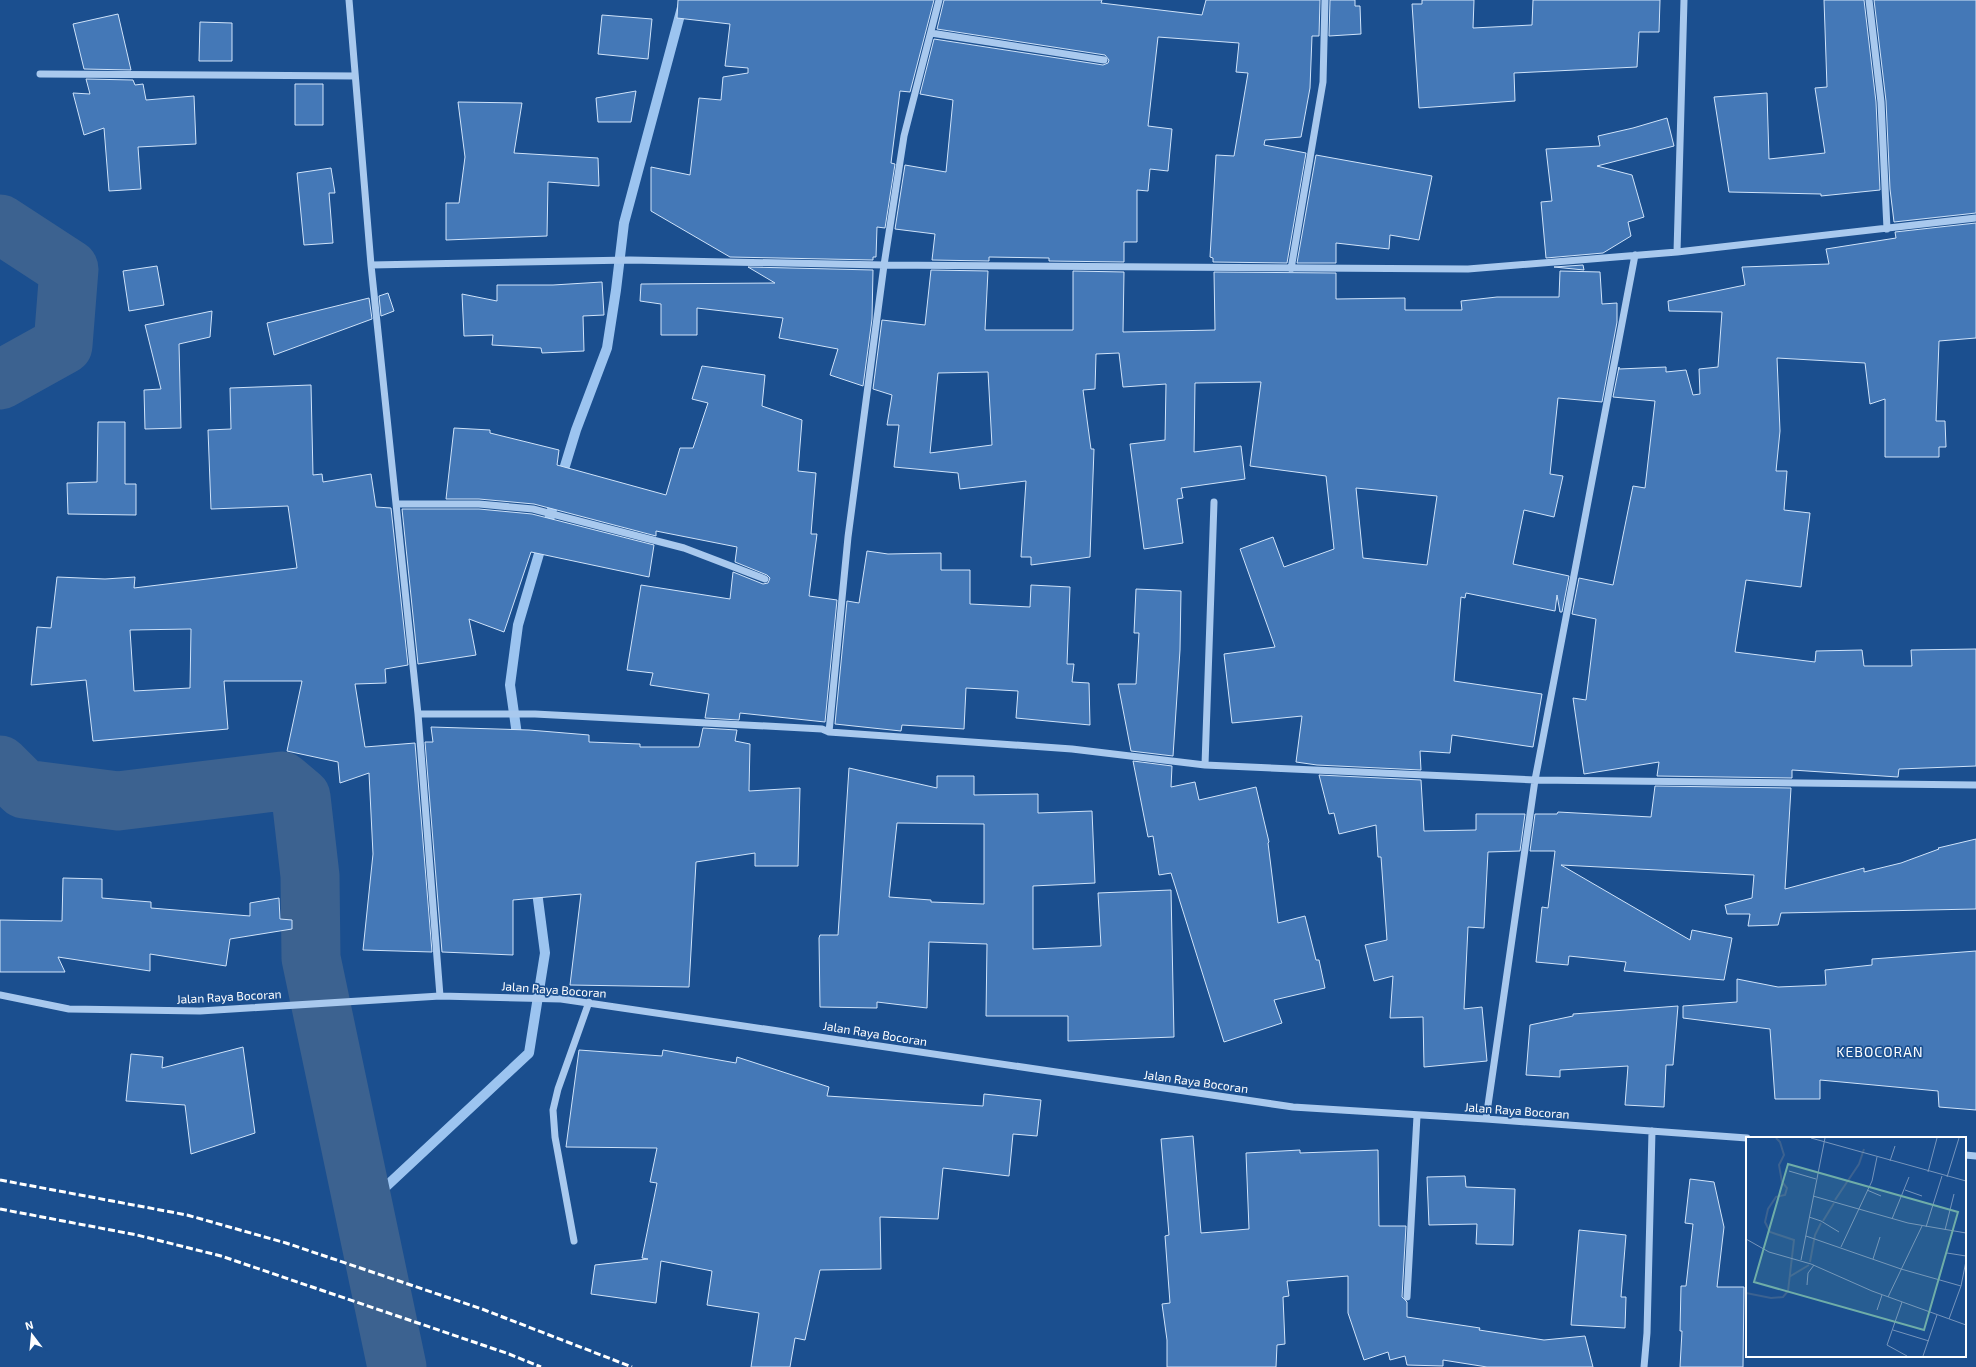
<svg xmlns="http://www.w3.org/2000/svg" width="1976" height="1367" font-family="'Exo 2',sans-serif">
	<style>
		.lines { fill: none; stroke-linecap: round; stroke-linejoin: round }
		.stream { stroke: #9cc4f0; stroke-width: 10 }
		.river { stroke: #3c6290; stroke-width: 59 }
		.building { fill: #4478b7; stroke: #cfe3fa; fill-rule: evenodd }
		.minor { stroke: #a9c9ee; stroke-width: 7 }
		.rail { stroke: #fff; stroke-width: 3; stroke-dasharray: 7 3; stroke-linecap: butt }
		.labels { text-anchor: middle; stroke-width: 3.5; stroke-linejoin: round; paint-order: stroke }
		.street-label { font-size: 12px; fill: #fff; stroke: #1b4f8f }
		.quarter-label { font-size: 14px; letter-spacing: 1px; fill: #fff; stroke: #1b4f8f }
		.inset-river { fill: none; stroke: #3c6290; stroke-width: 2 }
		.inset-road { fill: none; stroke: #7695bc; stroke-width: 1 }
		.view { fill: #6fada8; fill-opacity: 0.15; stroke: #6fada8; stroke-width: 2 }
		.inset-edge { fill: none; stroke: #fff; stroke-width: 2 }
	</style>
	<rect width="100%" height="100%" fill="#1b4f8f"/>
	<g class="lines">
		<path class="stream" d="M561 479 576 430 607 348 616 290 624 223 684 0
			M518 742 510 685 518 625 556 496
			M363 1208 529 1053 545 953 536 884"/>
		<path class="river" d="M0 224 69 269 63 345 0 380
			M0 765 24 789 118 801 282 781 301 797 310 876 311 958 397 1367"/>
	</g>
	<path class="building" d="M678 0H934L910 92 900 91 891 163 895 164 885 228 877 227 876 257H873V260L730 257 651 211V167L690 175 699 98 721 100 723 77 748 73V68L725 66 730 24 677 18Z
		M944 0H1102L1101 3 1202 15 1206 0H1320L1319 36H1312L1310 88 1301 137 1265 140 1264 145 1306 153 1287 263 1213 262V258L1210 257 1216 155 1234 156 1248 73 1236 72 1239 43 1158 37 1148 126 1172 129 1168 171 1150 169 1148 191 1137 190V242H1124V262L1049 261V258L989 257V261L932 260 935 234 895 229 905 165 946 172 953 100 920 94 934 39 1103 65 1108 63 1109 60 1105 55 937 29Z
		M1330 0H1355V6H1360L1361 34 1329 36Z
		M1422 0H1474L1473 28 1532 25 1533 0H1660L1659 32H1639L1637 67 1514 73 1515 101 1419 108 1412 4H1422Z
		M1824 0H1864L1876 102 1880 190 1821 196V194L1729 192 1714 97 1767 93 1769 159 1825 153 1815 88 1827 87Z
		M1874 0H1976V213L1894 222 1890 189 1886 101Z
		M118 14 131 70 84 69 73 24Z
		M602 15 652 19 648 59 598 54Z
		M200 22 232 23V61H199Z
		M86 79 133 80 135 85 143 84 146 100 194 96 196 144 138 147 141 189 109 191 104 128 84 135 73 93 90 94Z
		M295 84H323V125H295Z
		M636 91 631 122H598L596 98Z
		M458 102 522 103 514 153 598 158 599 186 548 182 547 236 446 240V203H459L465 157Z
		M1667 118 1674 146 1597 166 1632 175 1644 217 1628 222 1631 236 1603 253 1546 258 1541 202 1552 201 1546 149 1600 146 1598 136 1633 128Z
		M1316 155 1432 176 1419 240 1390 235 1389 249 1336 243V263H1297Z
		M331 168 335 193H329L333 243 304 245 297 173Z
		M1976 223V338L1939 341 1936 421H1945L1946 447H1939V457H1885V399L1870 404 1865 363 1777 358 1780 431 1776 471H1787L1784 510 1810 513 1801 587 1746 580 1735 652 1815 662 1816 651 1862 650 1864 666H1912L1911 650 1976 649V766L1899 769 1898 777 1792 770V778L1657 776 1659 762 1584 774 1573 698 1586 700 1596 619 1572 614 1579 578 1613 585 1633 486 1645 488 1655 401 1613 397 1619 367V369L1666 367V372L1686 370 1693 395 1700 394 1699 369 1718 367 1722 312 1669 311 1668 301 1745 285 1742 267 1829 264 1826 249 1896 238 1895 232Z
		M1583 265 1584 270 1554 267Z
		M157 266 164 305 129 311 123 271Z
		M748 267 873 270 872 319 863 386 830 375 838 349 779 338 783 318 697 308V335H661V304L640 301 641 284 775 283Z
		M931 270 988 271 985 330H1073V271L1124 272 1123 332 1215 330 1214 272 1336 273V299L1405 298V310H1462L1461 301 1497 297H1559L1560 271 1600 272 1602 304 1617 303V322L1602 402 1558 398 1550 474 1563 476 1554 517 1524 510 1513 564 1569 576 1562 612H1560L1557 595 1555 611 1466 593 1465 598 1461 597 1454 681 1542 694 1533 747 1452 735 1450 753 1420 751 1421 770 1317 765 1296 762 1302 716 1232 723 1224 654 1275 647 1240 549 1273 537 1284 567 1334 549 1326 476 1250 466 1261 382 1195 383 1194 452 1241 446 1245 479 1181 488 1183 498 1177 499 1183 543 1144 549 1130 444 1165 440 1166 384 1123 387 1119 353 1096 354 1095 389 1083 390 1091 449H1094L1090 557 1031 565V557H1021L1026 481 960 489 958 473 894 467 899 425H887L892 395 873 389 882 320 925 325ZM988 372 992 445 930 453 938 373ZM1356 488 1437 496 1427 565 1363 558Z
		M602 282 604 315 583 316 584 351 542 353 541 348 492 345 493 335 464 336 462 294 497 301V285H553Z
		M388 293 394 311 381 316 379 296Z
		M369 298 372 319 274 355 267 323Z
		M212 311 210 337 179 344 181 428 145 429 144 390 161 389 145 325Z
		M702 366 765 375 762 406 802 420 798 471 816 473 811 534H817L809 596 837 600 825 722 740 713 739 720 705 718 709 694 650 685 653 673 627 670 641 585 730 599 733 572 763 584 768 583 770 578 767 575 735 562 737 547 656 531V536L534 504 479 499H446L454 428 490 430V433L559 450 557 465 666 495 680 448H693L708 403 692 399Z
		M311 385 313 475 322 474 323 482 371 474 376 507 391 508 408 665 385 669 386 683 355 684 365 747 415 743 432 952 363 950 373 854 369 773 340 783 338 762 287 751 302 681H224L228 729 93 741 86 680 31 685 37 627 51 628 57 577 105 579 135 577 134 588 297 568 288 506 211 509 208 430 231 429 230 388ZM191 629 190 688 134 691 130 630Z
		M98 422H125V484H136V515L68 514 67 483 97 482Z
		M402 509H479L532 514 654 545 649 577 531 552 504 632 469 619 476 655 418 664Z
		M867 551 888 554 941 553V570H970V604L1030 607 1031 585 1070 587 1067 664H1074L1072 682 1089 683 1090 725 1016 718 1018 691 966 688 964 729 902 725 901 731 835 724 847 601 859 603Z
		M1136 589 1181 591 1180 650 1173 756 1131 751 1118 684H1136L1139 633H1134Z
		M431 727 529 730 589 735V742L640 744V747H699L703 728 737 730 735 741 750 744 749 791 800 788 798 866H755V853L696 862 689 987 570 985 581 894 513 900V955L442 952 425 742H433Z
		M1133 761 1172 766 1171 787 1195 782 1199 800 1256 787 1269 842 1268 843 1278 923 1305 916 1316 960H1319L1325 988 1274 1000 1282 1023 1224 1042 1171 873 1159 875 1153 836 1148 837Z
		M849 768 937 788V776H974V795L1038 794V813L1092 811 1095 883 1033 886V949L1101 946 1098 893 1171 890 1174 1037 1068 1041V1016H986L987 944 929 942 927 1008 877 1002V1008L820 1007 819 938 820 935H838ZM897 823 984 824V904L931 902V900L889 897Z
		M1319 775 1421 780 1424 831 1476 830V814H1525L1520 851 1488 852 1484 928 1468 927 1464 1009 1482 1007 1487 1061 1424 1067 1423 1017 1390 1018 1393 976 1374 981 1365 945 1387 940 1381 857H1378L1376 825 1339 834 1334 813 1329 814Z
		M1655 786 1791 788 1785 889 1864 868V872L1901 863 1939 849 1938 848 1976 839V909L1781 913 1778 925 1748 926 1750 914H1727L1725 905 1752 898 1754 875 1561 865 1690 940 1692 930 1732 938 1724 980 1624 971 1626 962 1569 956 1568 965 1536 962 1542 907 1548 908 1555 851H1530L1535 814H1557L1558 812 1651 817Z
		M63 878 102 879V898L151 902V908L250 916V903L279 898 280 919 292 920V929L230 939 226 966 150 954V971L58 957 65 972H0V920L62 921Z
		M1976 951V1110L1939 1107 1938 1091 1820 1080V1099H1775L1770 1029 1683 1018V1006L1737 1002V979L1778 987 1826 985 1825 970 1872 965V959Z
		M1678 1006 1673 1065H1666L1664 1107 1625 1105 1628 1066 1560 1070V1077L1526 1075 1530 1025 1573 1016V1014Z
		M243 1047 255 1133 191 1154 185 1105 126 1101 131 1054 163 1057 162 1068Z
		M579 1050 662 1056 663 1050 736 1063 737 1057 829 1087 827 1096 983 1106 984 1094 1041 1100 1037 1136 1013 1134 1009 1176 943 1168 938 1219 880 1217 881 1269 820 1270 805 1340 795 1338 790 1367H751L759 1313 707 1305 712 1271 661 1261 656 1303 591 1294 595 1265 648 1259 642 1258 657 1183 650 1182 657 1148 566 1147Z
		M1193 1136 1201 1233 1249 1229 1246 1153 1300 1150V1153L1378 1150 1379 1226H1406L1402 1297 1407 1302V1317L1480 1328 1479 1330 1544 1340 1585 1336 1593 1367H1487L1443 1360V1366L1407 1365 1405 1356 1390 1360 1388 1352 1364 1360 1348 1313V1276L1287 1281 1289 1296 1283 1297 1285 1344 1277 1345 1276 1367H1167V1340L1162 1304 1170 1303 1165 1236 1169 1235 1161 1139Z
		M1465 1176 1466 1187 1515 1189 1513 1245 1476 1244 1477 1224 1429 1225 1427 1177Z
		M1690 1179 1714 1182 1724 1227 1717 1287H1744L1743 1367H1680L1682 1331H1680L1681 1286H1686L1693 1224 1685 1223Z
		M1579 1230 1626 1235 1621 1297H1626L1625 1328 1571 1325Z"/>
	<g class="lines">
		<path class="minor" d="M349 0 371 265 418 714 440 996
			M1869 0 1881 102 1887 229
			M931 33 1104 60
			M40 74 355 76
			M1677 252 1684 0
			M371 265 630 260 884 265 1468 269 1677 252 1976 218
			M1291 269 1323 82 1325 0
			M396 504H479L533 509 684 548 765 579
			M418 714H535L822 729 829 732 1072 749 1205 765 1535 780 1976 785
			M829 732 848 537 884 265 904 136 939 0
			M1205 765 1214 502
			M0 995 69 1009 200 1011 440 996 561 999 1293 1107 1486 1119 1747 1138
			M1486 1119 1535 780 1635 255
			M1965 1155 1976 1156
			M574 1241 555 1137 553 1110 558 1089 589 1002
			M1407 1297 1417 1116
			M1644 1367 1647 1333 1652 1131"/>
		<path class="rail" d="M0 1180 187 1215 286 1243 482 1309 632 1367
			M0 1209 137 1235 221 1256 509 1354 541 1367"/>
	</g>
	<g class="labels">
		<g class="street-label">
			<text transform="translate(554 990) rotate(4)" y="4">Jalan Raya Bocoran</text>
			<text transform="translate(229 997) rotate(-3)" y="4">Jalan Raya Bocoran</text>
			<text transform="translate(875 1034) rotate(9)" y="4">Jalan Raya Bocoran</text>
			<text transform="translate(1196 1082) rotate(8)" y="4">Jalan Raya Bocoran</text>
			<text transform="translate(1517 1111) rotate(4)" y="4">Jalan Raya Bocoran</text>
		</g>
		<g class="quarter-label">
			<text x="1880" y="1057">KEBOCORAN</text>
		</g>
	</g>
	<g transform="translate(1746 1137)">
		<rect width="220" height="220" fill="#1b4f8f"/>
		<path class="inset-river" d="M89 63 113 27 118 12M77 84 88 66M64 125 69 98 75 86M43 140 63 128M0 156 25 161 37 160 42 154 48 103 24 95 19 85 22 72 30 60 39 58 41 51 36 45 33 28 38 18 34 5 30 1"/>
		<path class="inset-road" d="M65 1 220 44M144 24 149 9M43 34 70 42M182 35 191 1M201 40 213 1M121 53 135 59M159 53 176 59M67 59 162 86 220 96M63 80 75 84 93 95M146 82 163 40M180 90 196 39M199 93 208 57M60 99 155 132 215 149M0 102 23 115 65 127 126 154 220 188M95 110 126 44 131 20M201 116 220 119M127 122 134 100M55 123 79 1M61 148 62 136 68 128M142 160 176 89M156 165 141 208 161 219M131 173 136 158M203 182 215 149 220 124M147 193 183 204M177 219 191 178"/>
		<path class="view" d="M42 27 212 75 178 193 8 145Z"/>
		<rect width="220" height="220" class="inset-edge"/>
	</g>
	<g transform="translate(32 1335) rotate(344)" stroke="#1b4f8f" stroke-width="3" paint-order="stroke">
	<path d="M0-3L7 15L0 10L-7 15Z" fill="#ffffff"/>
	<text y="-6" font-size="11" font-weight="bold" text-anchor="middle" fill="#ffffff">N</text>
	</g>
</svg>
